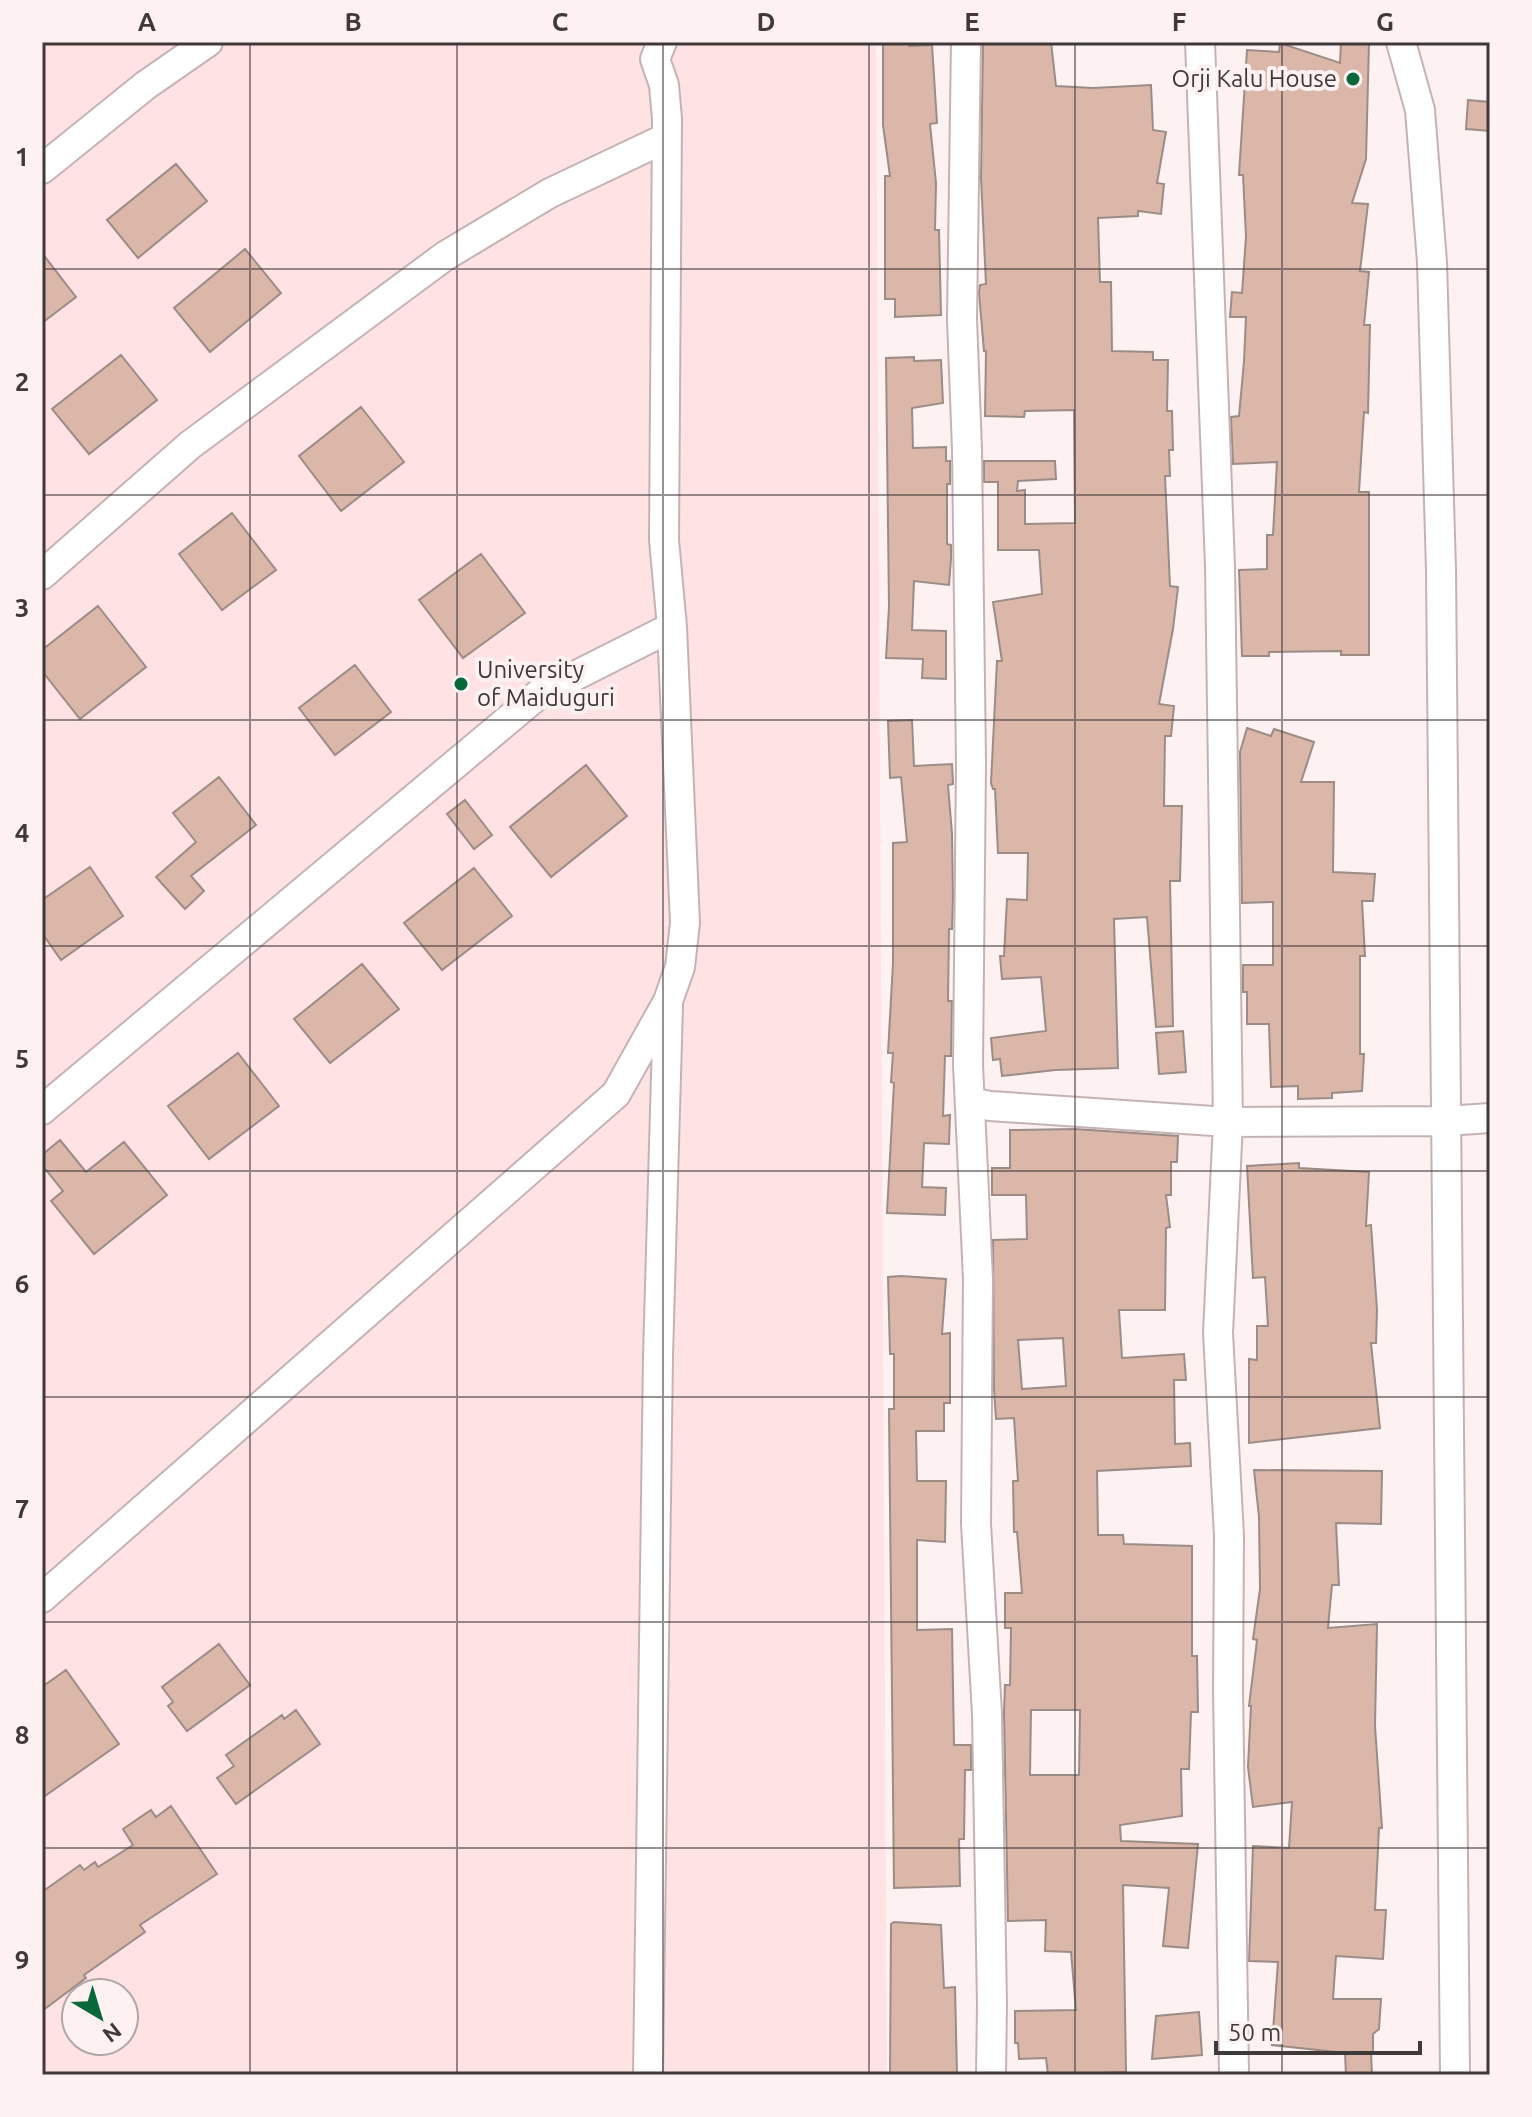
<svg xmlns="http://www.w3.org/2000/svg" width="1532" height="2117" font-family="Ubuntu,sans-serif">
	<style>
		.built { fill: #ffe2e4; fill-rule: evenodd }
		.building { fill: #dbb7aa; stroke: #9b8c86; stroke-width: 2; fill-rule: evenodd }
		.lines { fill: none; stroke-linecap: round; stroke-linejoin: round }
		.minor-casing { stroke: #c5b3b4; stroke-width: 32 }
		.minor { stroke: #fff; stroke-width: 28 }
		.grid { fill: none; stroke: #403939; stroke-width: 2; stroke-opacity: 0.55 }
		.poi-dot { fill: #07683c; stroke: #fdf1f2; stroke-width: 3 }
		.labels { text-anchor: middle; stroke-width: 8; stroke-linejoin: round; paint-order: stroke }
		.poi-label { font-size: 24px; fill: #403939; stroke: #fdf1f2; text-anchor: end }
		.neatline { fill: none; stroke: #403939; stroke-width: 3 }
		.grid-label { font-size: 26px; text-anchor: middle; font-weight: bold; fill: #403939 }
	</style>
	<rect width="100%" height="100%" fill="#fdf1f2"/>
	<path class="built" d="M42 42H876L887 2075H42ZM76 1993H124V2041H76Z"/>
	<path class="building" d="M883 42H909V46L932 45 937 123 930 124 936 183 935 230H939L941 315 895 317V299H885V176H890L883 125Z
		M983 42H1051L1056 86 1093 88 1151 85 1153 130 1166 132 1157 183 1164 184 1161 214 1138 211V216L1098 218 1100 282H1111L1112 351 1153 352V360H1168L1167 411H1172L1173 450H1169L1170 476H1165L1170 586 1178 587 1173 629 1159 704 1174 706 1171 736H1165L1164 806H1182L1180 881H1170L1173 1026 1156 1027 1147 917 1114 919 1118 1068 1055 1070 1002 1076 1000 1059 993 1060 991 1038 1046 1031 1041 977 1002 979 1000 956H1004L1007 899 1027 900 1028 853H998L995 789H993L991 783 997 661H1002L993 602 1042 594 1039 550H998V482H984V461H1055L1056 479 1018 481 1017 491 1025 490V524L1075 523 1074 410 1025 411 1024 417 985 416 986 351H984L979 293 980 285 986 284 981 178Z
		M1341 42H1369L1366 159 1352 203 1368 204 1360 271 1369 272 1364 325H1370L1368 413 1364 412 1359 492H1369V655H1341V651L1269 652V656H1242L1239 570 1267 569V535H1273L1277 462 1233 464 1231 417 1239 416 1244 361 1246 317H1230L1232 292 1242 293 1246 237 1243 175H1239L1247 50 1279 52 1280 43 1340 63Z
		M1468 100 1490 102V131L1466 129Z
		M176 164 207 201 138 258 107 220Z
		M245 249 281 293 210 352 174 308Z
		M42 253 76 297 42 323Z
		M121 355 157 400 89 454 52 409Z
		M914 357V361L941 360 943 403 912 408 913 448 946 447V461H950V484H947V544L951 545V559L949 585 914 581 912 630 946 631V679L922 678 923 659 886 658 889 607 886 358Z
		M361 407 404 462 341 511 299 456Z
		M232 513 276 570 222 610 179 554Z
		M481 554 525 613 463 658 419 600Z
		M98 606 146 667 80 719 42 671V650Z
		M355 665 391 712 335 755 299 708Z
		M912 720 914 766 952 764 953 784 948 785 952 834 953 898 952 929H949L948 1001H952L951 1056H945L943 1116 950 1115 949 1144 924 1143 922 1187 946 1188 945 1215 887 1213 894 1083 891 1082 893 1053H888L893 963V843L907 842 901 777 890 778 888 721Z
		M1247 728 1271 736 1274 729 1314 742 1301 782H1334L1333 872 1375 874 1373 901H1362L1365 956H1360V1054H1364L1362 1091 1332 1093V1098L1298 1099V1086L1271 1087 1269 1024H1247V992H1243V965H1273V902L1242 903 1240 752Z
		M586 765 627 816 551 877 510 827Z
		M219 777 256 825 191 876 204 891 185 909 156 877 196 842 173 813Z
		M465 800 492 835 474 849 447 814Z
		M90 867 123 916 61 960 42 933V900Z
		M474 868 512 916 442 970 404 923Z
		M362 964 399 1009 330 1063 294 1019Z
		M1183 1031 1186 1072 1159 1074 1156 1033Z
		M238 1053 279 1106 209 1159 168 1106Z
		M1075 1129 1178 1136 1177 1162H1171V1195H1166L1170 1227 1166 1228 1165 1310H1119L1122 1358 1184 1354 1186 1380H1174L1175 1444 1190 1443 1191 1466 1097 1471 1098 1535H1123L1124 1544 1192 1546V1656H1197L1198 1712H1191L1189 1769H1181L1182 1816 1120 1825 1121 1841 1198 1844 1188 1948 1163 1946 1169 1888 1123 1885 1126 2072 1048 2075 1046 2058 1019 2059 1018 2043H1015V2011L1076 2010 1071 1952 1045 1951 1046 1920 1008 1921 1004 1712 1005 1685H1010L1011 1628H1005V1593H1022L1017 1532H1014L1013 1481H1018L1014 1418 996 1419 994 1389 993 1240 1027 1239 1026 1195H992V1168H1010V1130ZM1063 1338 1066 1386 1022 1389 1018 1340ZM1031 1710H1080L1079 1775H1030Z
		M60 1140 86 1172 124 1142 167 1195 94 1254 51 1201 63 1191 42 1165V1155Z
		M1299 1163V1168L1369 1172 1366 1226 1371 1225 1377 1310 1376 1343H1371L1380 1428 1249 1443V1359L1257 1360V1326H1268L1265 1277 1253 1278 1247 1166Z
		M901 1276 946 1279 942 1334 950 1333V1403H944V1431H916L917 1481H946L945 1542 917 1540V1630L952 1629 954 1745H971V1770H965L964 1839H959L960 1886 894 1888 889 1409H894V1354H890L888 1277Z
		M1254 1470 1382 1471 1381 1524 1336 1523 1339 1585H1332L1328 1628 1377 1624 1375 1726 1382 1828H1379L1375 1910H1386L1383 1959 1336 1956 1333 1999H1381L1379 2029 1373 2034V2053H1371L1372 2075H1346L1345 2053 1272 2045 1278 1962 1249 1961 1253 1846 1289 1848 1292 1802 1253 1807 1248 1767 1251 1706H1249L1257 1640 1253 1639 1260 1589 1259 1517Z
		M219 1644 250 1685 187 1731 168 1706 173 1702 162 1687Z
		M66 1670 119 1744 42 1798V1687Z
		M296 1710 320 1744 236 1804 217 1778 234 1766 226 1755 282 1715 284 1719Z
		M171 1806 217 1874 140 1925 145 1932 84 1975 86 1978 42 2011V1892L80 1865 84 1870 95 1862 98 1867 133 1845 123 1829 151 1810 156 1817Z
		M894 1922 941 1925 944 1988 955 1987 957 2075H890L891 1924Z
		M1199 2012 1202 2055 1152 2059 1156 2016Z"/>
	<g class="lines">
		<defs>
			<path id="minor" d="M966 42 962 319 967 450 971 763 968 1065 978 1279 976 1524 987 1714 992 2005 991 2075
				M1200 42 1220 566 1228 1122 1218 1333 1229 1536 1228 1689 1234 2075
				M1401 42 1420 110 1432 262 1441 570 1455 2075
				M42 169 146 85 208 42
				M42 575 190 445 445 256 550 193 666 138
				M970 1102 990 1106 1228 1122 1446 1121 1490 1118
				M42 1110 539 694 672 627
				M42 1598 616 1094 668 1001 680 967 685 923 672 627 664 540 667 119 664 85 655 59 662 42
				M648 2075 658 1356 668 1005"/>
		</defs>
		<use href="#minor" class="minor-casing"/>
		<use href="#minor" class="minor"/>
	</g>
	<path class="grid" d="M250 42V2075M457 42V2075M663 42V2075M869 42V2075M1075 42V2075M1282 42V2075M42 269H1490M42 495H1490M42 720H1490M42 946H1490M42 1171H1490M42 1397H1490M42 1622H1490M42 1848H1490"/>
	<g class="poi-dot">
		<circle cx="1353" cy="79" r="8"/>
		<circle cx="461" cy="684" r="8"/>
	</g>
	<g class="labels">
		<g class="poi-label">
			<text x="1337" y="87">Orji Kalu House</text>
			<text x="477" y="678" text-anchor="start">University<tspan x="477" dy="28">of Maiduguri</tspan></text>
		</g>
	</g>
	<rect width="1532" height="2117" fill="none" stroke="#fdf1f2" stroke-width="88"/>
	<g transform="translate(100 2017) rotate(142)"><circle r="38" fill="#fdf1f2" stroke="#b1a7a8" stroke-width="2"/>
	<path d="M0-6L14 30L0 20L-14 30Z" fill="#07683c"/>
	<text y="-12" font-size="22" font-weight="bold" text-anchor="middle" fill="#403939">N</text>
	</g>
	<path d="M1216 2041v12h204v-12" fill="none" stroke="#403939" stroke-width="4"/>
	<text x="1228" y="2041" font-size="24" fill="#403939" stroke="#fdf1f2" stroke-width="6" paint-order="stroke">50 m</text>
	<rect x="44" y="44" width="1444" height="2029" class="neatline"/>
	<g class="grid-label">
		<text x="147" y="31">A</text>
		<text x="353" y="31">B</text>
		<text x="560" y="31">C</text>
		<text x="766" y="31">D</text>
		<text x="972" y="31">E</text>
		<text x="1179" y="31">F</text>
		<text x="1385" y="31">G</text>
		<text x="22" y="166">1</text>
		<text x="22" y="391">2</text>
		<text x="22" y="617">3</text>
		<text x="22" y="842">4</text>
		<text x="22" y="1068">5</text>
		<text x="22" y="1293">6</text>
		<text x="22" y="1518">7</text>
		<text x="22" y="1744">8</text>
		<text x="22" y="1969">9</text>
	</g>
</svg>
